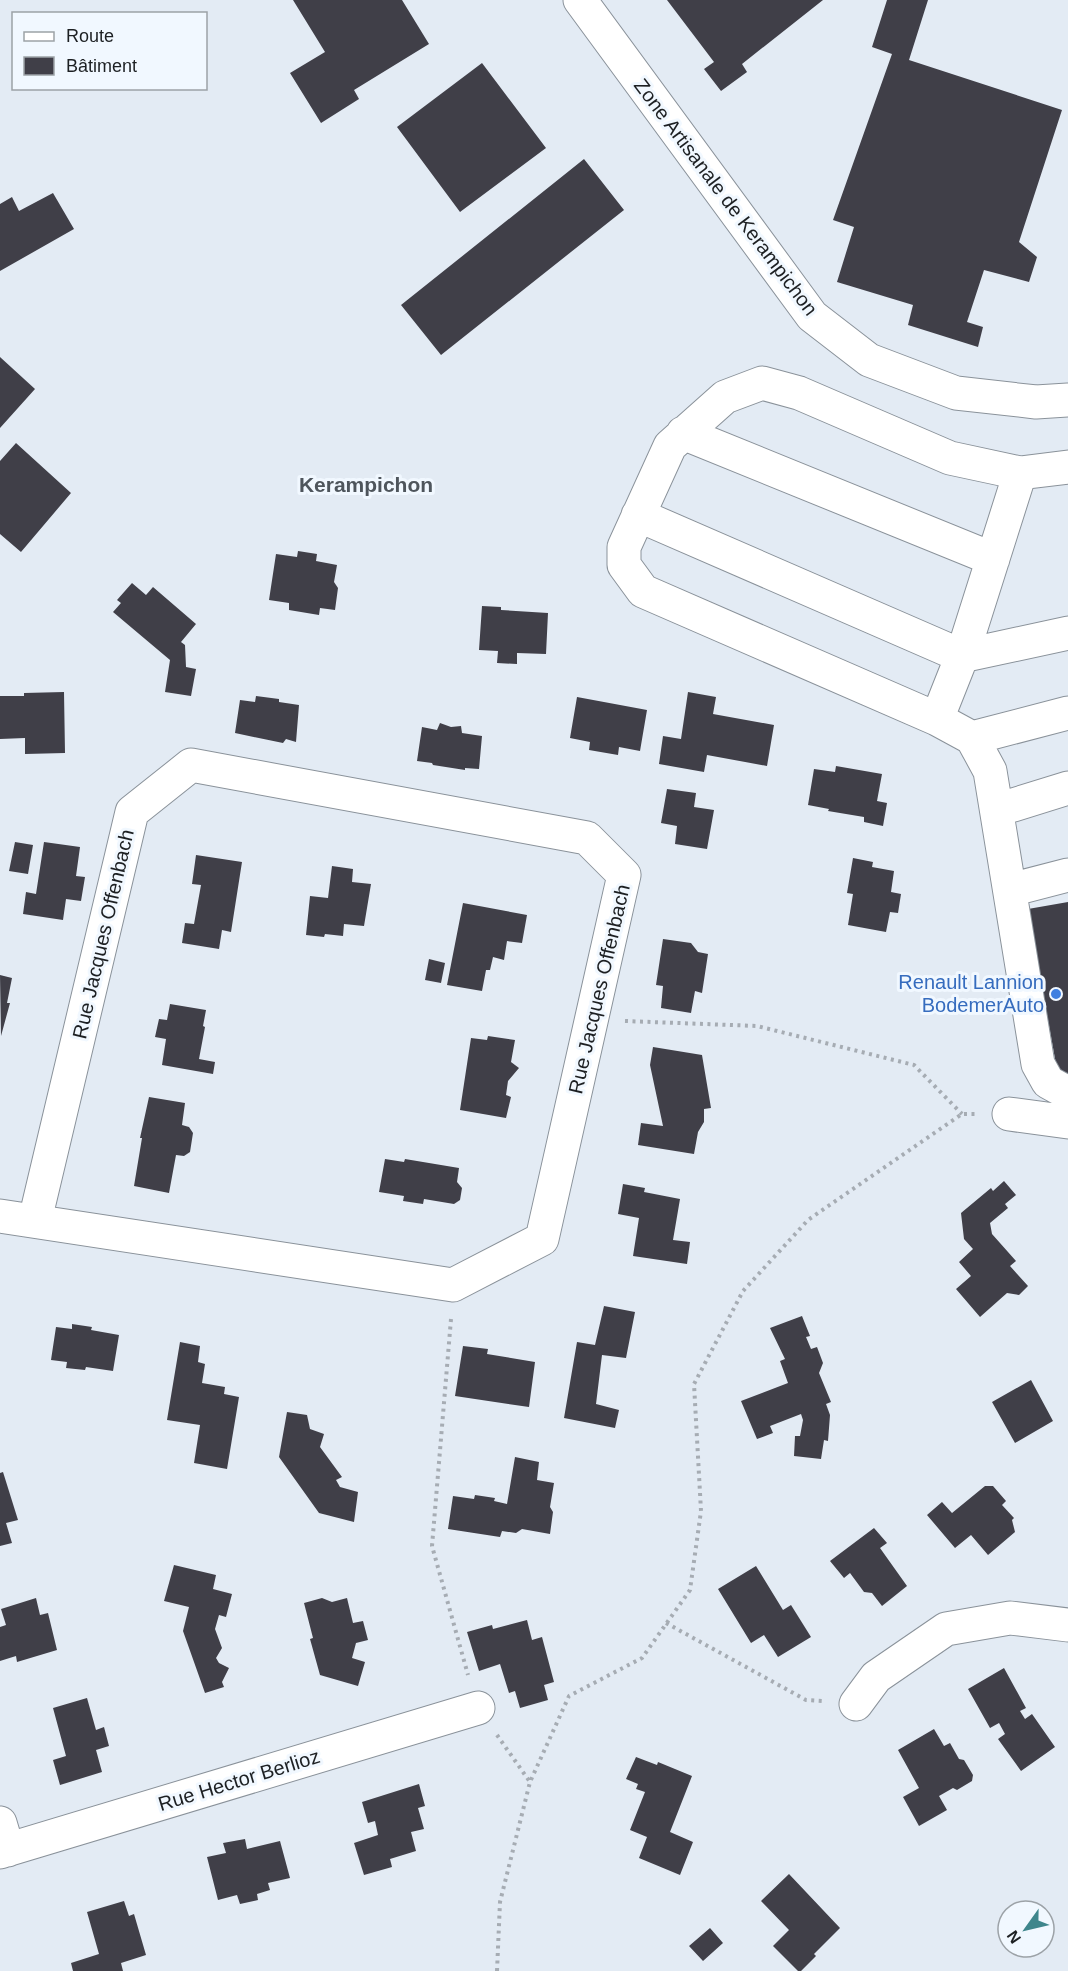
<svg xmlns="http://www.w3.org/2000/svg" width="1068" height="1971" font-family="Helvetica,sans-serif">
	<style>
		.building { fill: #403f48 }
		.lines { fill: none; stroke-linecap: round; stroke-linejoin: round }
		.minor-casing { stroke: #8a929a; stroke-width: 35 }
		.path { stroke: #a6acb3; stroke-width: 4; stroke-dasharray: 3 4.5; stroke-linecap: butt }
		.minor { stroke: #fff; stroke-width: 33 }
		.shop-dot { fill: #3f7fe0; stroke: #f1f8ff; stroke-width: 2 }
		.labels { text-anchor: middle; stroke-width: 6; stroke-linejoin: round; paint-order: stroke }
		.street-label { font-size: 20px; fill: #1d2023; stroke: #f1f8ff }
		.shop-label { font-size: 20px; fill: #366cbe; stroke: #f1f8ff; text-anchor: end }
		.neighbourhood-label { font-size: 21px; font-weight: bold; fill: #4e555c; stroke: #f1f8ff }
	</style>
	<rect width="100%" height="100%" fill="#e3ebf4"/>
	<path class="building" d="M293 0H402L429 44 354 90 359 99 321 123 290 73 325 52Z
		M667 0H823L742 64 747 72 721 91 704 69 714 62Z
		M887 0H928L909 60 1062 110 1019 242 1037 257 1029 282 984 270 967 322 983 327 978 347 908 325 913 305 837 282 854 227 833 220 892 54 872 47Z
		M482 63 546 148 460 212 397 127Z
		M584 159 624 210 441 355 401 305Z
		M53 193 74 229 0 271V204L12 197 19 211Z
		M0 357 35 389 0 428Z
		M16 443 71 493 21 552 0 534V461Z
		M298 551 317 554 316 561 337 565 334 582 338 588 335 610 320 608 319 615 289 610V603L269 600 276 554 297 557Z
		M132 583 146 595 153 587 196 624 181 642 185 645 186 667 196 669 191 696 165 692 170 660 113 612 121 603 117 600Z
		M482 606 501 607V610L548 613 546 654 517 653V664L497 663 498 651 479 650Z
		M64 692 65 753 25 754V738L0 739V696H24V693Z
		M688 692 716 697 713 714 774 725 767 766 707 755 704 772 659 764 663 736 681 739Z
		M256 696 279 699V702L299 705 296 742 286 739 283 743 235 733 240 700 255 702Z
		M577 697 647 710 640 751 619 747 618 755 589 750 590 742 570 738Z
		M440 723 451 727 461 726 462 733 482 736 479 769 465 768V770L433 765 432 763 417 761 422 727 437 730Z
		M836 766 882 774 877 801 887 803 883 826 864 822V817L828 811 829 809 808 805 814 769 835 772Z
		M667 789 696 793 694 807 714 810 707 849 675 844 677 826 661 823Z
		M15 842 33 845 28 874 9 871Z
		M44 842 80 847 76 876 85 877 81 901 66 899 63 920 23 914 26 892 36 894Z
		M196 855 242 862 231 932 222 930 219 949 182 943 185 923 194 924 201 885 192 884Z
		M853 858 873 862 872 867 894 871 891 892 901 894 898 913 890 912 886 932 848 925 853 894 847 893Z
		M332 866 353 869 352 882 371 884 364 926 344 924 343 936 325 934 324 937 306 935 310 896 328 898Z
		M1068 902V1079L1059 1081 1028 909Z
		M463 903 527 915 522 943 507 941 504 960 493 957 490 970H486L482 991 447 985Z
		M663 939 691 943 698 952 708 954 702 993 695 991 691 1013 661 1008 663 986 656 985Z
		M429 959 445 963 441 983 425 980Z
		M0 975 12 978 7 1003H10L1 1036Z
		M170 1004 206 1010 203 1026 205 1027 199 1059 215 1062 213 1074 162 1065 166 1039 155 1037 159 1019 167 1020Z
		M488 1036 515 1040 511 1062 519 1068 508 1081 506 1095 511 1097 506 1118 460 1110 471 1038 487 1040Z
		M653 1047 702 1055 711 1108 704 1109V1122L698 1132 694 1154 638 1145 641 1123 663 1126 650 1065Z
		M149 1097 185 1103 182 1125 189 1127 193 1133 190 1152 184 1156 176 1155 169 1193 134 1186 142 1138H140Z
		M385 1159 404 1162 405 1159 459 1168 457 1182 462 1188 460 1200 454 1204 424 1199 423 1204 403 1201 404 1196 379 1192Z
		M1004 1181 1016 1195 1005 1204 1008 1208 990 1223 992 1234 1016 1261 1010 1266 1028 1286 1019 1295 1007 1293 980 1317 956 1289 971 1276 959 1262 973 1249 964 1239 961 1213 991 1188 993 1191Z
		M623 1184 645 1188 644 1192 680 1199 673 1240 690 1242 687 1264 633 1256 639 1218 618 1214Z
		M604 1306 635 1312 626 1358 602 1355 596 1404 619 1410 615 1428 564 1418 577 1342 595 1345Z
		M802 1316 810 1336 806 1337 811 1349 817 1347 823 1363 819 1373 831 1402 826 1404 830 1415 828 1441 824 1440 821 1459 794 1456 795 1436H800L803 1420 801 1414 770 1426 773 1433 757 1439 741 1401 788 1383 780 1361 785 1359 770 1328Z
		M72 1324 92 1327 91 1330 119 1335 113 1371 86 1367 85 1370 66 1368 67 1362 51 1360 56 1327 72 1329Z
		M180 1342 200 1346 198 1362 205 1364 202 1383 225 1387 224 1394 239 1397 227 1469 194 1463 200 1425 167 1420Z
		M463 1346 488 1349 487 1354 535 1362 529 1407 455 1396Z
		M1031 1380 1053 1421 1015 1443 992 1402Z
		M287 1412 307 1415 310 1429 324 1434 320 1447 342 1477 336 1480 340 1487 358 1492 354 1522 319 1513 279 1457Z
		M515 1457 539 1462 537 1480 554 1483 550 1507 553 1512 550 1534 522 1529 516 1533 502 1531 500 1537 448 1529 453 1496 474 1499 475 1495 495 1498 494 1501 507 1504Z
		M3 1472 18 1520 6 1523 12 1543 0 1546V1473Z
		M985 1486H993L1006 1501 1002 1505 1014 1518 1012 1520 1015 1532 988 1555 971 1535 955 1548 927 1515 942 1502 952 1513Z
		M874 1528 887 1543 880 1548 907 1586 882 1606 872 1593 864 1592 850 1573 844 1578 830 1561Z
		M174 1565 216 1575 213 1589 232 1594 226 1617 219 1615 215 1629 222 1648 216 1658 219 1663 229 1668 222 1682 224 1687 205 1693 183 1631 189 1607 164 1601Z
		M756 1566 783 1610 791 1605 811 1637 778 1657 764 1635 751 1643 718 1589Z
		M36 1598 40 1615 48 1613 57 1650 17 1662 16 1656 0 1661V1627L6 1625 1 1609Z
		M322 1598 332 1602 347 1598 353 1623 363 1621 368 1640 356 1643 352 1658 365 1662 358 1686 320 1675 310 1639 313 1638 304 1603Z
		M527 1620 532 1640 542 1637 554 1682 544 1685 548 1700 520 1708 515 1691 509 1693 500 1664 479 1671 467 1632 492 1625 493 1629Z
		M1004 1668 1026 1708 1020 1711 1025 1719 1032 1714 1055 1747 1021 1771 998 1739 1005 1734 999 1723 990 1728 968 1689Z
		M87 1698 96 1730 104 1727 109 1746 96 1750 102 1772 60 1785 53 1760 66 1756 53 1708Z
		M934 1729 944 1746 950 1743 959 1759 964 1760 973 1775 972 1781 957 1790 953 1788 939 1796 947 1810 919 1826 903 1797 919 1788 898 1750Z
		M636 1757 657 1765 658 1762 692 1776 670 1832 693 1842 680 1875 639 1858 647 1837 630 1830 645 1792 636 1789 638 1784 626 1779Z
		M419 1784 425 1806 418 1808 424 1829 411 1832 416 1851 390 1859 392 1867 364 1875 354 1843 378 1835 375 1821 368 1823 362 1802Z
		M245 1839 247 1849 280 1841 290 1878 268 1883 270 1890 257 1894 258 1900 240 1904 237 1895 218 1900 207 1857 226 1853 223 1843Z
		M789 1874 840 1928 814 1954 816 1956 801 1971H798L773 1946 789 1930 761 1901Z
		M124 1901 129 1916 134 1914 146 1955 121 1963 123 1971H73L71 1963 99 1954 87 1912Z
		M710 1928 723 1943 703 1961 689 1946Z"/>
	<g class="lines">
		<defs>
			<path id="minor" d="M580 0 812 316 869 360 956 393 1036 402 1068 400
				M683 433 993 559
				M1068 467 1020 473 950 458 799 393 762 383 725 397 670 446 624 547V565L643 591 937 719 972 738 990 771 1038 1064 1048 1082 1068 1093
				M638 515 962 656 1068 633
				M937 719 962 656 1020 473
				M972 738 1068 713
				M997 810 1068 788
				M1010 890 1068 875
				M1009 1114 1068 1122
				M0 1216 453 1285 542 1239 624 875 587 838 191 765 132 812 35 1220
				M856 1704 876 1677 946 1629 1010 1618 1068 1625
				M0 1823 8 1850
				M0 1852 478 1708"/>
		</defs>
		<use href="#minor" class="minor-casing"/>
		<path class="path" d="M625 1021 757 1026 914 1065 962 1114
			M451 1319 432 1546 468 1675
			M666 1623 806 1700 822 1701
			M497 1735 530 1782
			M497 1971 500 1902 530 1782 569 1696 642 1658 690 1590 701 1511 694 1384 743 1291 808 1220 962 1114H976"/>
		<use href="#minor" class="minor"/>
	</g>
	<circle class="shop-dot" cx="1056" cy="994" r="6"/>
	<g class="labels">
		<g class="street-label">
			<text transform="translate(726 197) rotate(53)" y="7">Zone Artisanale de Kerampichon</text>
			<text transform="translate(103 934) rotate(-77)" y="7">Rue Jacques Offenbach</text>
			<text transform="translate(599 989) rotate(-77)" y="7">Rue Jacques Offenbach</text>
			<text transform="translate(239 1780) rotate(-17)" y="7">Rue Hector Berlioz</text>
		</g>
		<g class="shop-label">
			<text x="1044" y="989">Renault Lannion<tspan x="1044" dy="23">BodemerAuto</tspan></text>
		</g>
		<g class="neighbourhood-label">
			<text x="366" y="492">Kerampichon</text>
		</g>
	</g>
	<rect x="12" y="12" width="195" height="78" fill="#f1f8ff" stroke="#9ca2a7" stroke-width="1.5"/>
	<rect x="24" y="32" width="30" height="9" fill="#ffffff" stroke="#9ca2a7" stroke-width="1.5"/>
	<text x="66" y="42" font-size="18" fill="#1d2023">Route</text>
	<rect x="24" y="57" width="30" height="18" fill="#403f48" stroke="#9ca2a7" stroke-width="1.5"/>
	<text x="66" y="72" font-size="18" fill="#1d2023">Bâtiment</text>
	<g transform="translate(1026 1929) rotate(236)"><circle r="28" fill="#f1f8ff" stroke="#9ca2a7" stroke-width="1.5"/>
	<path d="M0-4.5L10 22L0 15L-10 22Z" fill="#3e868c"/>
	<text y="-9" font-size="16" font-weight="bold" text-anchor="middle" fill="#1d2023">N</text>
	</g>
</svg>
